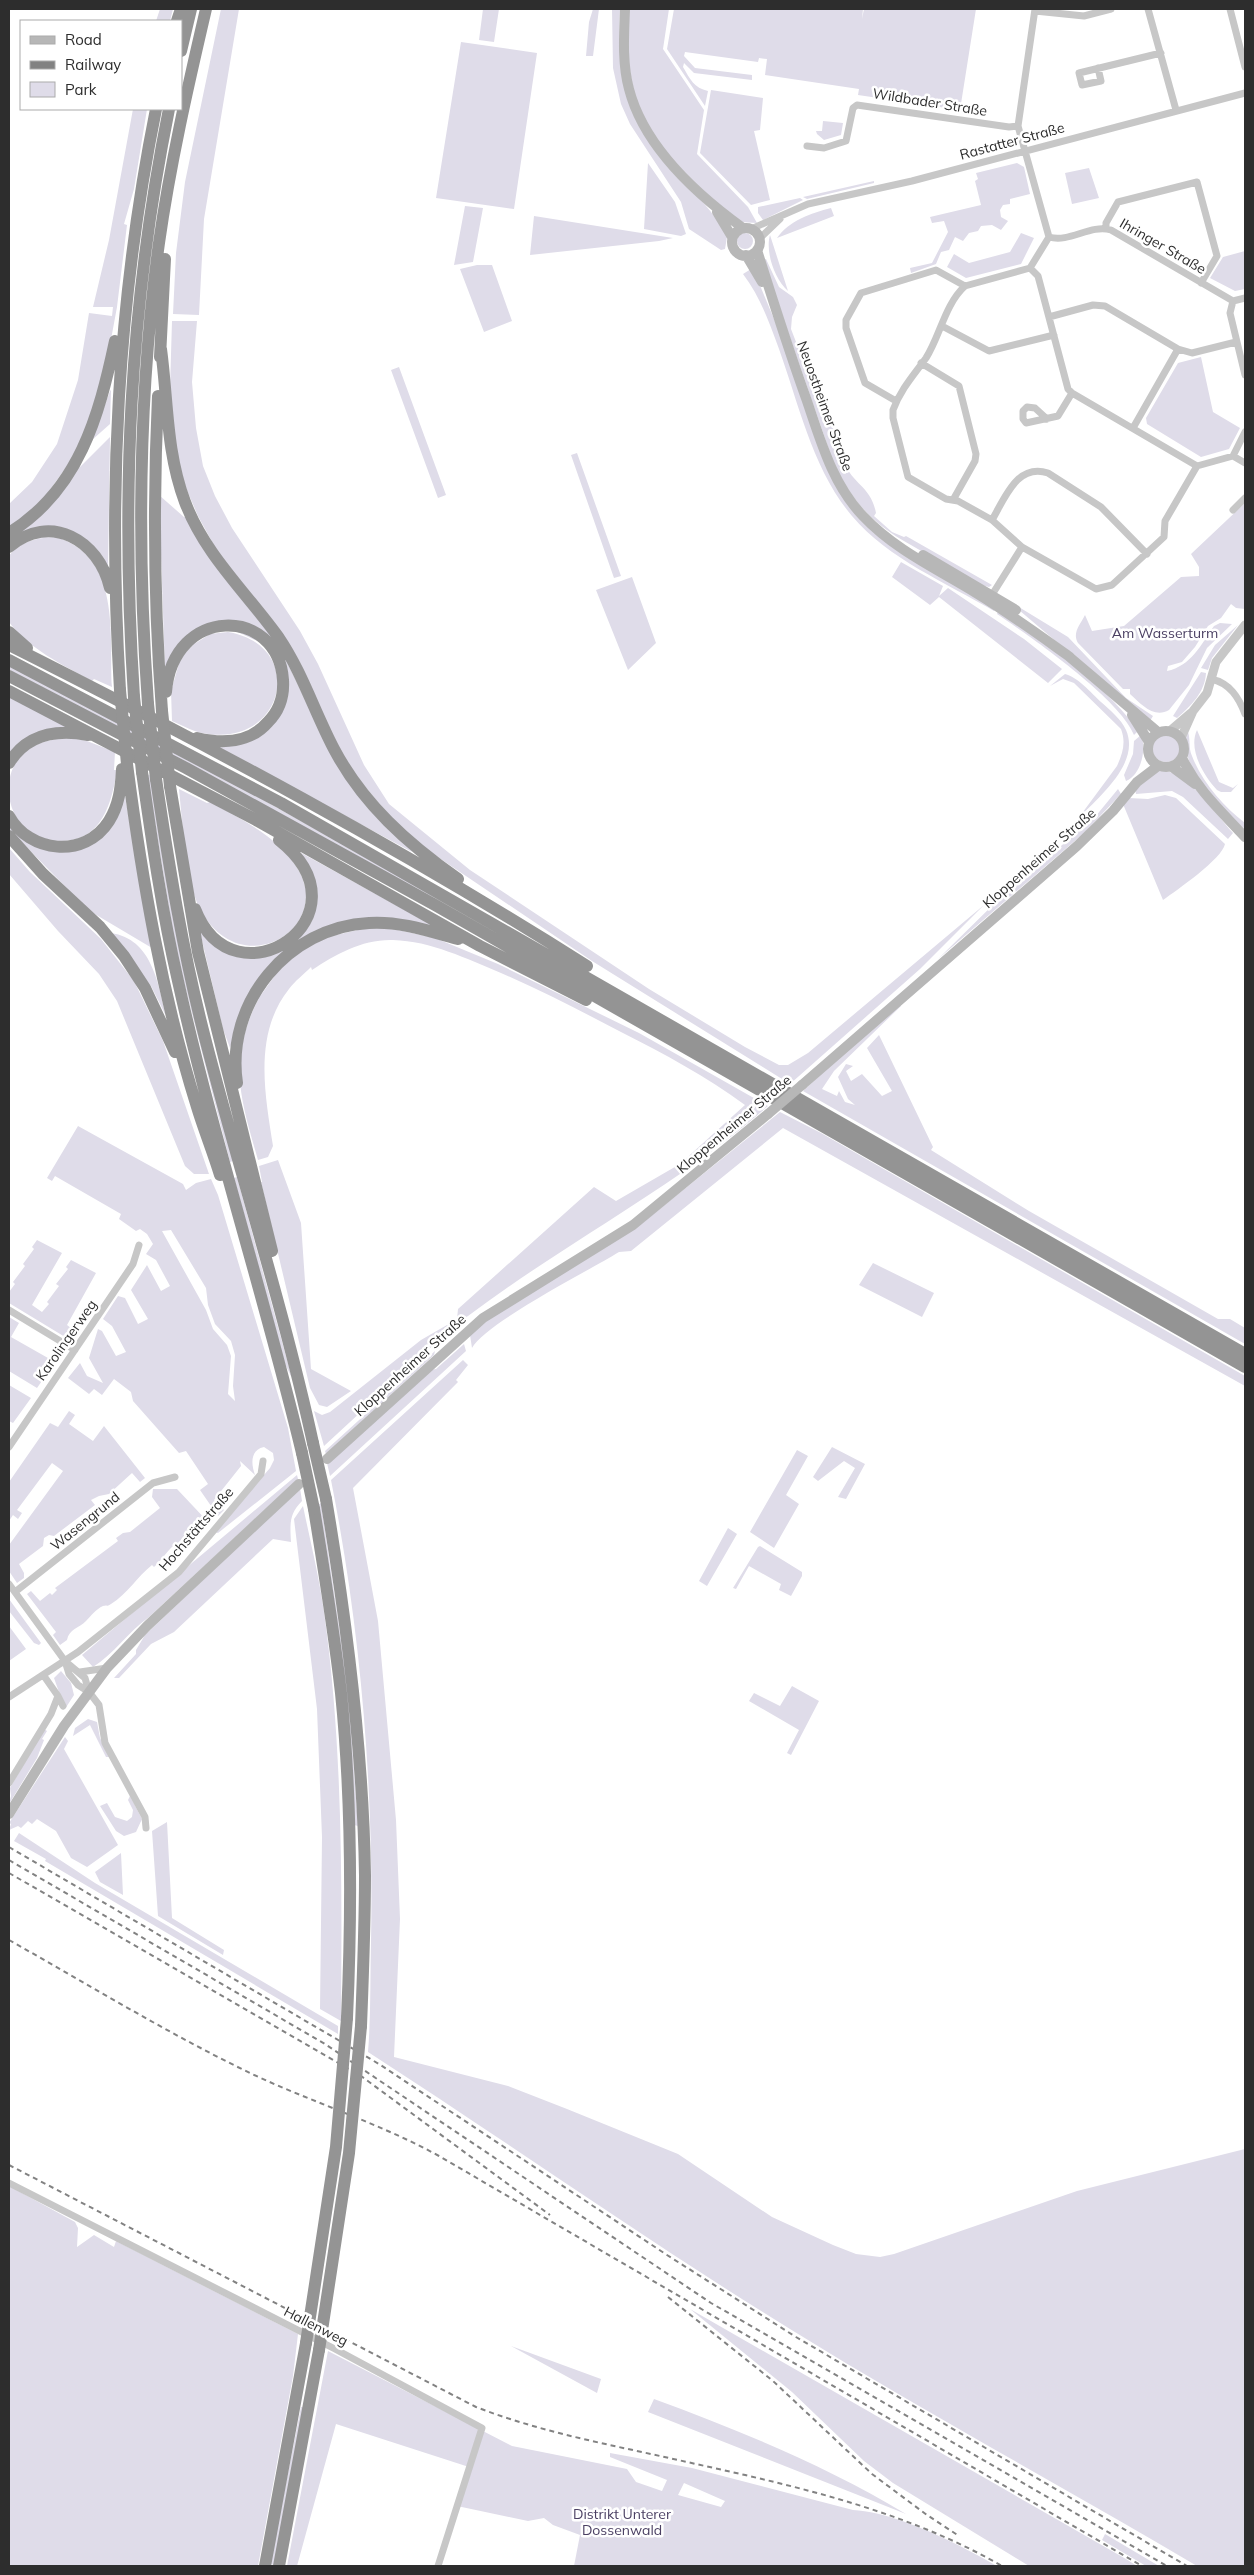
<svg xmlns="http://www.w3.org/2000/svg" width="1254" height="2575" font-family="Mulish,sans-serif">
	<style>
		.green { fill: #dfdce9; fill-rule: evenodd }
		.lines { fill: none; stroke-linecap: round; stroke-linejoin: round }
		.minor { stroke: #c7c7c7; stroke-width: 7 }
		.tertiary { stroke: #c7c7c7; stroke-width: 9 }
		.secondary { stroke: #b7b7b7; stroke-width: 10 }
		.motorway { stroke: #949494; stroke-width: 12 }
		.rail { stroke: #828282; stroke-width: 2; stroke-dasharray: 5 4; stroke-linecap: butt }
		.secondary-bridge { stroke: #b7b7b7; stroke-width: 10 }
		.motorway-bridge { stroke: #949494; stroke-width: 12 }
		.labels { text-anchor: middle; stroke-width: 5; stroke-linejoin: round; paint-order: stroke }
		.street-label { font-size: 14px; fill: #2d2d2d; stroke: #fff }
		.park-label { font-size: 14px; fill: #4b4063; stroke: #fff }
	</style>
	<rect width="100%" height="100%" fill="#fff"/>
	<path class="green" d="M160 9H173L170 21H156Z
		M221 9H239L204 219 199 315 173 314 176 253 185 182Z
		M483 9H499L494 42 479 40Z
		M593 9H599L593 56H586L589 22Z
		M612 9H620C617 80 624 119 675 172 694 193 715 212 727 237L725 249 721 250 689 229 681 202 630 124 621 104 613 68Z
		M628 9H669L663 49 704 110 697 154 748 207 757 223 740 222 711 199 670 157 653 135 635 98 627 55Z
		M674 9H863L862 19 864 9H976L960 110 858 95 859 89 765 75 767 59 759 58 758 62 685 52 684 56 695 68 752 75V80L694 73 684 63 683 67C690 79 694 88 708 91L705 106 667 49Z
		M461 42 537 53 514 209 436 198Z
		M711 90 763 98 760 130 754 131 770 200 751 205 700 153Z
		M133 109H147L134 189 124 224 127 225 117 307 105 372 80 448 39 505 9 528V504L32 482 57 444 78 380 89 313 112 316 113 307H93L109 240Z
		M823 121 843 123 841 135 824 140 817 134 816 131H822Z
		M648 163 675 202 686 234 681 236 644 229Z
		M1017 163 1024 167 1030 194 1010 199V204L1003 205 1000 210 1001 217 1008 221 1001 230 992 225 981 226 978 231 969 233 963 241 955 237 949 250 941 252 936 264 911 273 910 268 932 263 948 232 944 221 932 223 930 217 981 205 975 181 978 179 976 173Z
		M1089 168 1099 198 1072 204 1065 173Z
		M874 181V183L807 199 803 197Z
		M800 198 803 200 763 220 758 213V207Z
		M465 206 483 208 473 262 454 265Z
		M831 208 834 216 777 238C789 221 811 213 831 208Z
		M534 216 673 238 659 241 530 255Z
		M1021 233 1034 238 1021 264 966 278 947 267 954 254 969 263 1010 252Z
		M737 241a8 8 0 1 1 16 0a8 8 0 1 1-16 0Z
		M770 235 788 291C775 280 765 252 770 235Z
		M1245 251V289L1235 291 1210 278 1223 257Z
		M766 259 779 287 793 297 797 305 792 317 791 329 818 399C836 412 835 442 844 462 853 485 871 486 876 513L874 516 892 532 904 537 906 536 992 585 989 587C977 585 963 574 952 567 896 537 866 526 835 467L763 260Z
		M477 265H492L512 321 484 332 460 269Z
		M751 269 759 283 855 513 996 607 994 611C947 583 888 559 852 516 813 470 799 405 779 349 769 322 761 298 743 274Z
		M172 321H197L192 382 196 428 203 466 215 496 232 528 300 631 318 664 364 765 389 804 470 870 649 989 745 1047 779 1065H788L808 1053 984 905 920 969 790 1084 592 961 420 845 397 825 348 766 306 679 222 560 198 516 186 488 177 457 170 388Z
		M1201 357 1213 412 1240 428 1229 449 1201 457 1147 424 1146 418 1178 363Z
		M399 367 446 495 438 498 391 370Z
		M111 390 110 424 92 440 110 391Z
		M110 437 108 567 75 534 9 542V538Z
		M577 453 621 576 614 578 571 455Z
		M159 495 184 517H187L282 652 322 734 412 852 216 746 277 717V650L218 623 165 670Z
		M1245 503V609L1236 608 1231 604 1221 618 1208 626 1195 647 1182 662 1168 666 1167 671C1191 666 1201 645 1214 626L1220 623 1232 624 1207 648 1189 685 1169 710C1154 719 1141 704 1130 694V689H1123L1078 643C1072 633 1080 625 1085 615L1092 631 1124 626 1181 577 1199 576V567L1191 554Z
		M55 537C122 555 109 637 112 687L94 679 92 681C63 665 29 649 9 622V556C20 541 37 538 55 537Z
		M901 562 943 586 939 596 948 588 1024 639 1062 669 1048 683 939 597 930 605 892 577Z
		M632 577 656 643 628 670 596 590Z
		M1006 599 1068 637 1126 698 1153 716 1150 721Z
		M999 609C1043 639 1109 688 1138 731L1134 735C1120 699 1031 637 997 614Z
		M1238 625 1212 658 1208 670 1201 668 1215 645Z
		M228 632C306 645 286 745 208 734 195 733 184 726 172 721L171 691 180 660 188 648 210 634Z
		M9 665 174 750 530 949 9 670Z
		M1201 672 1206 673C1205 692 1191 706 1177 718L1173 716Z
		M1065 674C1078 677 1091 693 1101 702 1110 710 1121 719 1126 730 1141 764 1097 798 1077 820L1117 766C1123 753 1126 742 1121 729L1074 683 1063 679 1050 686Z
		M9 697 67 726 9 756Z
		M1187 730C1191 736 1188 748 1192 756 1202 782 1223 806 1245 823V829C1216 805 1179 771 1187 730Z
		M1197 730 1219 782 1233 788 1238 784 1231 792H1221L1217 790C1203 775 1188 749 1197 730Z
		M1152 748a14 14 0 1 1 28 0a14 14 0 1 1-28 0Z
		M1141 735C1147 749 1141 775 1126 781L1124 775 1133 754 1134 741Z
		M67 737 87 741 115 752 114 770H117C112 802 102 841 62 841 51 841 39 839 30 832 4 814 1 772 25 752 37 741 52 740 67 737Z
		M1162 770C1191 774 1214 812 1233 833L1228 839 1183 797 1172 791 1136 794 1135 790 1151 774Z
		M147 774 151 776 233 1161 230 1162 176 951Z
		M179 789 207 803 210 802C241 819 281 838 299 871 332 931 238 985 199 907 186 880 182 819 179 789Z
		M1118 789 1121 794 1084 833 938 959 1001 897 1095 817Z
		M124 791 152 948 88 910 9 829V824L16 832 83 847Z
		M1165 795 1176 798 1225 844C1222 859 1177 890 1163 900L1123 804 1129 798 1148 799Z
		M9 848 30 872 101 939 134 981 163 1041 209 1174H194L185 1166 117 1001 99 974 58 931 9 874Z
		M296 850 441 930 401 920 297 944 235 1032 230 1048 223 1029 199 928 249 957 308 924 303 858Z
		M384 927 435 938 498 964 639 1033 768 1106C676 1187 566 1242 468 1316L461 1320 457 1319 458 1309 594 1187 616 1201 680 1164 745 1105C706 1076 664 1054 621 1032 581 1011 542 991 501 973 467 959 431 941 393 940 363 939 336 954 312 970L311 967C304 974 295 981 289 989 253 1034 265 1095 273 1146L268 1157 258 1160C251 1135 243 1111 240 1083 235 1016 278 946 346 931 358 929 371 929 384 927Z
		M111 933C152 939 158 983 166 1016L151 986Z
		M898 1003 901 1006 834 1071 822 1089 837 1096 839 1091 845 1102 855 1105 848 1099 838 1077 846 1064 853 1066 846 1071 851 1081 862 1074 882 1096 892 1091 867 1048 879 1035 933 1147 931 1150 1029 1211 1218 1319H1230L1245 1328V1344L803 1091Z
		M780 1112 821 1133 1245 1376V1386L783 1128 631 1251 619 1252C590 1270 485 1323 472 1348L470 1335 486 1321 636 1228Z
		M78 1126 183 1184 186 1190 196 1183 211 1179 218 1195 288 1428 296 1471 218 1533 215 1532 270 1468 274 1460 273 1453 264 1447C250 1450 251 1464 255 1475L240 1461 241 1466 214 1500 224 1510 218 1516 200 1490 208 1484 186 1451 179 1453 133 1401 131 1392 114 1379 102 1395 94 1389 89 1394 68 1378 80 1363 87 1376 103 1383 89 1358 98 1329 102 1331 116 1356 126 1352 112 1326 103 1319 118 1296 125 1298 138 1324 148 1319 131 1290 147 1265 161 1291 170 1286 156 1260 146 1254 153 1244 147 1234 140 1229 136 1231 119 1219 121 1214 55 1176 52 1181 47 1178ZM171 1230 206 1288 208 1305 215 1324 231 1341 235 1355 233 1386 235 1401 228 1394 231 1356 227 1345 213 1329 206 1310 162 1231Z
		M278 1160 301 1223 311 1369 351 1391 327 1407 319 1405 310 1388 261 1182H262L259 1166Z
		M237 1177 292 1378 285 1364 234 1178Z
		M37 1240 62 1253 32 1305 42 1312 49 1304 47 1302 59 1286 56 1284 68 1269 66 1267 71 1260 96 1273 67 1325 76 1332 70 1340 9 1303V1292L15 1284 13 1282 25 1266 23 1264 34 1249 32 1247Z
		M873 1263 934 1293 922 1317 859 1285Z
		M9 1317 19 1323 11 1337 55 1362 37 1388 9 1371Z
		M447 1325 453 1327 324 1446 314 1411 322 1415 330 1412 421 1340Z
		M464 1344 466 1351 330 1476 327 1463 430 1370 436 1369Z
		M435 1351 434 1355 326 1454 325 1451Z
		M463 1360 468 1365 456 1380 458 1382 353 1488 378 1621 396 1820 400 1919 394 2057 508 2086 567 2109 678 2154 772 2217 833 2245 856 2254 880 2257 894 2254 1077 2191 1245 2149V2566H1197C1062 2486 924 2412 790 2329 647 2241 509 2143 368 2052 371 2016 370 1979 371 1942 374 1788 361 1631 331 1480Z
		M9 1385 31 1398 13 1423 9 1421Z
		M69 1411 75 1415 69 1424 93 1441 104 1426 145 1478 140 1482 132 1473 109 1494 99 1496 91 1500 95 1505 54 1536 49 1535 44 1538 43 1546 19 1564 24 1573V1578L17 1583 9 1571V1545L63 1471 52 1463 17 1510 22 1513 18 1519 13 1515 9 1521V1482L50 1423 58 1427Z
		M832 1447 865 1464 846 1499 838 1497 855 1468 844 1461 818 1481 813 1477Z
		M797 1450 808 1456 786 1495 799 1504 774 1548 750 1532Z
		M297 1475 298 1479 149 1617C128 1632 114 1654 93 1667L82 1655Z
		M300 1488 302 1501C289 1514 290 1524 291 1542L273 1539 174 1632 151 1644 119 1678H114L136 1654V1650L145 1635Z
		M153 1489H177L209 1523 205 1528 196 1521 176 1546 174 1545C166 1552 162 1560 154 1567L152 1565C138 1576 127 1594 111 1604 104 1608 110 1604 103 1606 96 1609 91 1616 86 1621 79 1628 69 1629 67 1640L60 1645 53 1635 56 1632 27 1594 31 1591 40 1601 50 1593 52 1595 57 1590 55 1588 118 1541 116 1538 123 1533 130 1532 160 1508 152 1497Z
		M321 1503 348 1687 358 1826 354 1825 318 1505Z
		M303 1506C310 1540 319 1576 324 1612 343 1747 342 1885 341 2021L320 2009 322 1837 317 1709 294 1519Z
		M728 1528 737 1534 707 1586 699 1581Z
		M760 1546 802 1572V1576L791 1596 779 1590 781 1584 749 1566 736 1589 733 1588 758 1547Z
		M9 1599 41 1643 39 1645 34 1643 9 1611Z
		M9 1626 26 1649 9 1661Z
		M61 1671 71 1683 74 1695 65 1709 54 1678Z
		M792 1686 819 1701 791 1755 787 1753 799 1730 749 1701 754 1693 780 1706Z
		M88 1719 97 1722 100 1738 110 1757H106L90 1725 73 1736 75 1728Z
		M44 1729 47 1731 42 1739 44 1740 37 1758 9 1804 11 1796 10 1788Z
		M65 1737 68 1741 64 1749 118 1845 87 1867 71 1858 56 1831 37 1819 32 1824 28 1821 21 1828 18 1826 9 1830 11 1824 9 1823Z
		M130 1796 142 1819 136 1832 124 1836 116 1831 100 1806 107 1803 115 1817 127 1821 132 1817 133 1810 128 1800Z
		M167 1822 172 1918 224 1950 223 1955 158 1916 152 1831Z
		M19 1833 95 1883 338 2026V2034L45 1861 46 1859 14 1841Z
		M121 1853 123 1895 100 1882 95 1872Z
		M9 2186 75 2222 78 2228 77 2247 94 2235 114 2247 116 2241 298 2334 293 2376 258 2566H9Z
		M690 2309 1126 2559 1137 2566H1029L893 2483 864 2461 792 2392Z
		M511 2346 601 2379 597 2393Z
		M328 2351 512 2446 627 2469 636 2482 662 2491 667 2480 610 2457V2453L692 2468 853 2510C899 2513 958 2544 997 2566H574L580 2535 553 2525 544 2518 528 2521 457 2506 469 2467 336 2424 297 2566H287ZM684 2483 725 2501 721 2507 678 2495Z
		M654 2399C741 2431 826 2466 906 2514L648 2412Z
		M301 2407H303L274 2565 270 2564Z
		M1105 2534 1159 2566H1146L1102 2540Z"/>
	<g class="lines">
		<path class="minor" d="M1148 9 1176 110
			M1230 9 1245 67
			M1035 11 1084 16 1111 9
			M1098 68 1101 81 1082 85 1079 73 1161 53
			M807 146 824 148 846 141 853 108 857 105 1009 127 1018 126
			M751 229 808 204 912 181 1245 93
			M1106 229V223L1118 202 1197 182 1217 256 1201 283
			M1049 237C1070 243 1090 224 1111 230L1233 301 1245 298
			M759 239 780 219
			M1030 268 965 286C945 304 940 336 926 358 913 376 901 389 893 410V418L908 477 946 499 958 501 992 520 1022 547 1096 589 1112 585 1164 537 1165 521 1197 466
			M1030 268 1038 276 1068 389 1072 393 1197 466 1233 456 1245 463
			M1030 268 1049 237 1018 126 1035 9
			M1233 301 1230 313 1245 375
			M1049 317 1093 305 1105 306 1178 349
			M942 326 989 351 1054 335
			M921 363 959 386 976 454 975 461 953 500
			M896 401 865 383 846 328V320L861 293 936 270 965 286
			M1047 419 1035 408 1027 407 1023 411V419L1026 423 1058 416 1072 393
			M1133 428 1178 349 1192 353 1236 342
			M1233 456 1245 432
			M1233 510 1245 498
			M992 520C1005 498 1017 463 1048 473L1101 507 1147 554
			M990 598 1022 547
			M1211 679C1230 683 1239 698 1245 714
			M9 1310 75 1350
			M9 1447 133 1264 139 1245
			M9 1584 65 1661 69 1674 78 1685 89 1692 99 1705 105 1743 145 1817 146 1828
			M15 1592 153 1483 175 1477
			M66 1662 85 1678 89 1692
			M80 1672 107 1668
			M58 1696 63 1706
			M9 1697 78 1652 179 1572 261 1474 263 1461
			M9 1783 51 1714 58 1696 44 1676
			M9 2183 335 2349 482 2428 438 2566"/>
		<path class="tertiary" d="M1170 731 1191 713
			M1181 738 1193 711 1207 693 1216 662 1245 625"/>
		<path class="secondary" d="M625 9C624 35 622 63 629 89 644 147 696 194 743 228
			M717 212 732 237
			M732 242a14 14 0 1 1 28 0a14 14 0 1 1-28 0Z
			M757 250C773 301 789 351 807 401 821 442 833 485 863 516 895 550 937 569 976 593 1009 613 1039 635 1070 657
			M746 255 762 282
			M923 555 1016 610
			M1066 654 1158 732
			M1132 715 1149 742
			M1148 749a18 18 0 1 1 36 0a18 18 0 1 1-36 0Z
			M1182 758C1199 792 1220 810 1245 837
			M1172 767 1195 784
			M802 1085 1077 846 1113 811 1137 782 1158 766
			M327 1459 483 1318 633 1225 768 1114
			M9 1814 64 1726 107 1668 147 1626 299 1484"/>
		<path class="motorway" d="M177 21 181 9
			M181 51 191 9
			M161 349C168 401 166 452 185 502 205 555 246 592 279 638 302 672 315 713 334 749 363 804 408 844 458 879
			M160 357 165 259
			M158 396C153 502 154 606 162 711
			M9 533C79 490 99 416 115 341
			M9 547C50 512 99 540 110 588
			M9 632 27 648
			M9 645C206 744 401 848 587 966
			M9 660 281 803 1245 1354
			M9 676 186 768 435 905 1245 1367
			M120 690C108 493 117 303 156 109
			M9 691 256 820 480 946 586 1000
			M166 692C173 605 278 606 283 680 284 696 279 711 268 722 250 743 222 744 197 738
			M134 697C121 496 129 307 169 109
			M148 704C137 550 138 396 159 243 170 165 188 86 206 9
			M9 763C27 734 56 729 88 735
			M127 764C142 880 162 995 197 1107 204 1130 213 1152 220 1175
			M142 772C152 842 162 912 178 981 213 1139 264 1294 302 1453
			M156 779C169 866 183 953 205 1038 240 1174 283 1306 313 1443
			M170 786 198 952 272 1251
			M9 816C29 853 85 859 109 821 119 805 121 788 122 769
			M9 836 43 874 100 927 124 956 145 988 175 1052
			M195 909C234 1010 375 916 279 840
			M237 1083C225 1003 288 927 369 923 400 921 429 931 458 939
			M326 1499C347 1623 363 1748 365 1875 365 1925 363 1975 361 2026
			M314 1509C324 1570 334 1631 341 1693 352 1801 352 1909 347 2018
			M265 2566 306 2343
			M279 2566 319 2350"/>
		<path class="rail" d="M9 1847 379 2064 667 2255 796 2337 1187 2566
			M9 1860 325 2044 711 2303 1167 2566
			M9 1873 361 2076 550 2215
			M9 1940C89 1985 169 2034 252 2074 314 2103 379 2123 439 2156L1142 2566
			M9 2165 476 2407C533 2429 591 2441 651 2454 771 2481 894 2504 1002 2566
			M668 2297 773 2381 872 2474 927 2515 959 2536"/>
		<path class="secondary-bridge" d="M768 1114 802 1085"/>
		<path class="motorway-bridge" d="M120 690 127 764
			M134 697 142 772
			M148 704 156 779
			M162 711 170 786
			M313 1443 326 1499
			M302 1453 314 1509
			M306 2343 336 2147 347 2018
			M319 2350 349 2153 361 2026"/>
	</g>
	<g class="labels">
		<g class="street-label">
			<text transform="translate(930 102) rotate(9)" y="5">Wildbader Straße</text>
			<text transform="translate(1012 141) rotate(-15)" y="5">Rastatter Straße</text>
			<text transform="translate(1163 246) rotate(30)" y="5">Ihringer Straße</text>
			<text transform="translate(825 406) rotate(70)" y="5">Neuostheimer Straße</text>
			<text transform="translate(1039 858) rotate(-41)" y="5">Kloppenheimer Straße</text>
			<text transform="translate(734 1124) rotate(-40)" y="5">Kloppenheimer Straße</text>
			<text transform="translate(66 1340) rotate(-55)" y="5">Karolingerweg</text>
			<text transform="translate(410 1365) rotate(-42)" y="5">Kloppenheimer Straße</text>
			<text transform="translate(85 1521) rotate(-39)" y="5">Wasengrund</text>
			<text transform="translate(196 1529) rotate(-49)" y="5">Hochstättstraße</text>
			<text transform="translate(316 2326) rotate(27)" y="5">Hallenweg</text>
		</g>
		<g class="park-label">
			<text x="1165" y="638">Am Wasserturm</text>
			<text x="622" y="2519">Distrikt Unterer<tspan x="622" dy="16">Dossenwald</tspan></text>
		</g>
	</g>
	<rect width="1254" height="2575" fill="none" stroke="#2d2d2d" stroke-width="20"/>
	<rect x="20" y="20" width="162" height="90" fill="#ffffff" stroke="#ababab"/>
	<rect x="30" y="36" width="25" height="8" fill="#b7b7b7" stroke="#ababab"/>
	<text x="65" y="45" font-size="15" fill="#2d2d2d">Road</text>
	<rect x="30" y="61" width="25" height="8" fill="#828282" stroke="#ababab"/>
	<text x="65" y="70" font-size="15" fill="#2d2d2d">Railway</text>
	<rect x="30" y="82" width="25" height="15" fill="#dfdce9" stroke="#ababab"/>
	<text x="65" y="95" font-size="15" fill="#2d2d2d">Park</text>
</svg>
